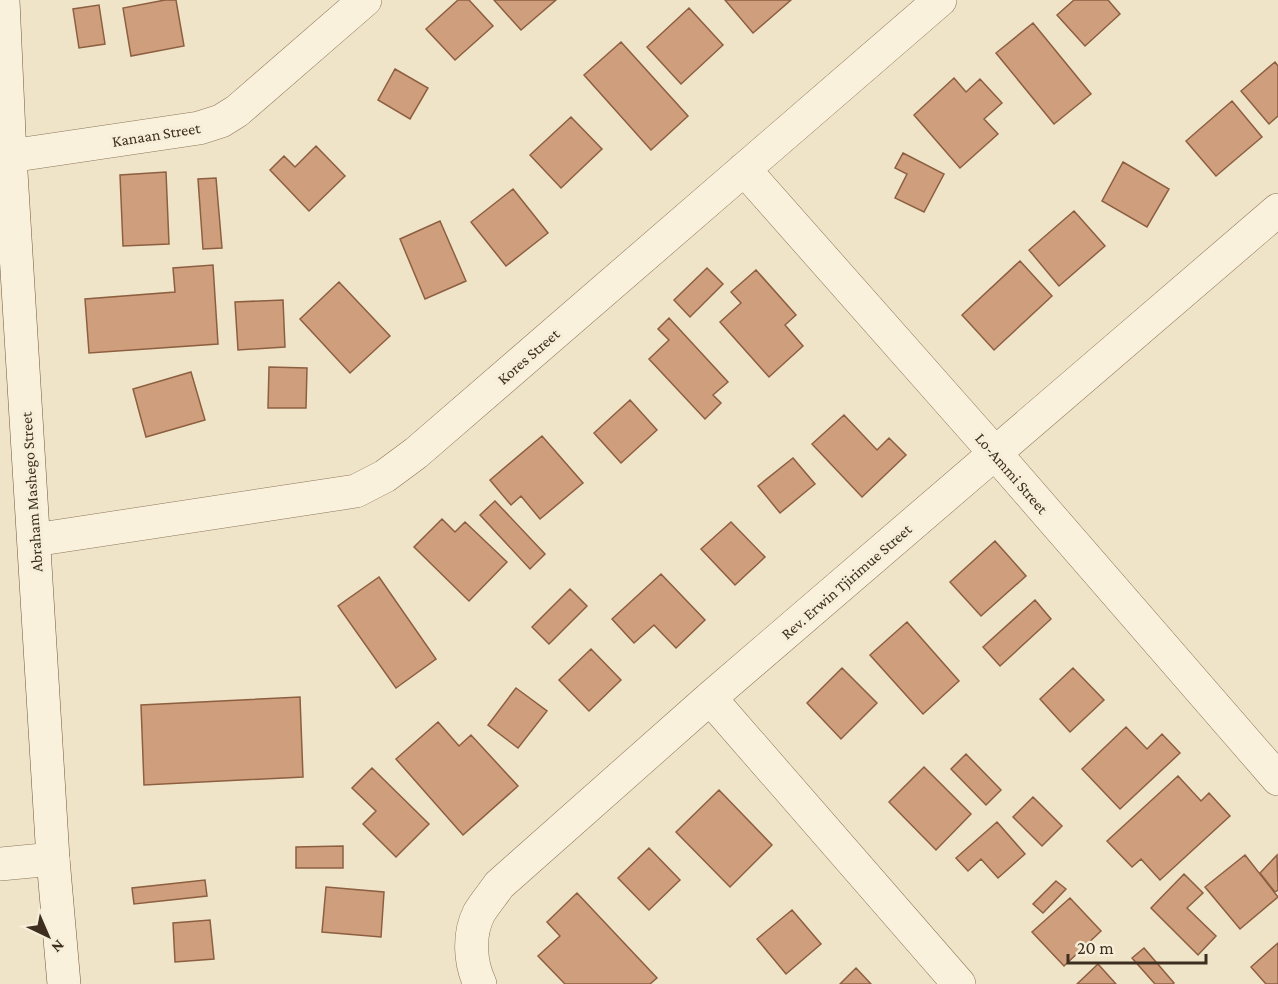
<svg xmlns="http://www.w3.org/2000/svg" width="1278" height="984" font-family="'Crimson Pro',serif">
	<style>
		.building { fill: #cf9f7d; stroke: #8d5f41; stroke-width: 1.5 }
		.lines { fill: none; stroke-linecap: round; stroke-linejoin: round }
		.street-casing { stroke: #8d765c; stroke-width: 34 }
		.secondary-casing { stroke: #6f573f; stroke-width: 34 }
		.street { stroke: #faf1dc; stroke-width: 33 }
		.secondary { stroke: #faf1dc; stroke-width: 33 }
		.labels { text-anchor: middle; stroke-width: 6; stroke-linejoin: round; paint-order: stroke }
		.street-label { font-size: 16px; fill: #3d2e20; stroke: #f7eed8 }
	</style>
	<rect width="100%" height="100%" fill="#f0e4c8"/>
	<path class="building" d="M165 0H176L184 46 131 56 123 8Z
		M458 0H469L493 26 455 60 426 29Z
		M494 0H556L521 30Z
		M725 0H791L753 33Z
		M1074 0H1108L1120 14 1085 46 1057 15Z
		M99 5 105 44 79 48 73 9Z
		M689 8 723 45 681 84 647 47Z
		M1033 23 1091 94 1054 124 996 53Z
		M621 42 688 116 651 150 584 75Z
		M1275 62 1278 66V116L1269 124 1241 91Z
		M395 69 428 88 410 119 378 100Z
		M954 78 966 92 980 79 1002 103 984 119 998 134 960 168 914 115Z
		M1232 101 1262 137 1216 176 1186 141Z
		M571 117 602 149 561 188 530 155Z
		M316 146 345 176 309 211 270 170 284 156 295 167Z
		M903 153 944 174 924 212 895 198 907 174 895 168Z
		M1123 162 1169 189 1147 227 1102 201Z
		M166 172 169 244 123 246 120 175Z
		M216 178 222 248 203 249 198 179Z
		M513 189 548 233 506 266 471 222Z
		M1074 211 1105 246 1059 286 1029 250Z
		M440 221 466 281 425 299 400 239Z
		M1020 261 1052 296 994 350 962 315Z
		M213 265 218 344 89 353 85 299 175 292 173 268Z
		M707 268 723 284 690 317 674 300Z
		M756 270 796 315 785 325 803 346 769 377 720 322 741 303 731 292Z
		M339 282 390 336 350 373 300 319Z
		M283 300 285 347 238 350 235 302Z
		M669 318 728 382 713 395 721 403 705 419 649 359 669 340 658 329Z
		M269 367 307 368 306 408H268Z
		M191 372 205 420 146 437 133 389Z
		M630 400 657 430 621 463 594 433Z
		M844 415 877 450 889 438 906 455 862 497 812 444Z
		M542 436 583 483 540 519 521 496 511 505 490 480Z
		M793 458 815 484 780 513 758 486Z
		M495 501 545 554 530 569 480 515Z
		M442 519 455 532 465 522 507 562 469 601 414 547Z
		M731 522 765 557 735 585 701 549Z
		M995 541 1026 576 981 616 950 582Z
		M661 574 705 620 676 648 654 625 634 643 612 619Z
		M379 577 436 659 396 688 338 606Z
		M570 589 587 606 549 644 532 627Z
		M1035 600 1051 619 1000 666 983 647Z
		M907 622 959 681 923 714 870 655Z
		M591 649 621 680 589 711 559 680Z
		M842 668 877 703 841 739 807 703Z
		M1073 668 1104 700 1070 732 1040 699Z
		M516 688 547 711 518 748 488 725Z
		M300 697 303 777 144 785 141 705Z
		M438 722 459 746 471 735 518 786 463 835 396 759Z
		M1126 727 1147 749 1162 734 1180 753 1120 809 1082 769Z
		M966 754 1001 790 986 805 951 769Z
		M924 767 971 814 936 850 889 802Z
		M372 768 429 824 396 857 363 824 376 811 352 788Z
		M1178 776 1201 801 1209 793 1230 816 1160 880 1141 859 1132 867 1107 841Z
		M719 790 772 845 730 887 676 832Z
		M1033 797 1062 826 1042 846 1013 817Z
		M997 822 1025 854 998 878 981 859 968 871 956 858Z
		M343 846V868H296V847Z
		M649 848 680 880 649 910 618 878Z
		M1245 855 1278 897 1240 929 1205 887Z
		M1277 855 1278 890 1275 892 1260 873Z
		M1184 874 1203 893 1187 908 1216 936 1198 955 1151 908Z
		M205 880 207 896 134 904 132 888Z
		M1056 881 1066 889 1043 913 1033 904Z
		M326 887 384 892 381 937 322 932Z
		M577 893 657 978 650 984H565L538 956 560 936 547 922Z
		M1070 898 1101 931 1064 966 1032 932Z
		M792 910 821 944 786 974 757 939Z
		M210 920 214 959 175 962 173 923Z
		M1278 943V984H1266L1251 967Z
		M1144 948 1174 983 1173 984H1155L1132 958Z
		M1098 964 1116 984H1077Z
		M856 968 871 984H840Z"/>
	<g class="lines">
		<defs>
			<path id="street" d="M10 156 199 128 221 121 237 111 365 0
				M744 169 995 453 1278 779
				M34 540 356 491 385 476 416 453 940 0
				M710 698 959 984
				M0 864 53 859
				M480 984C470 963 468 935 479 913 485 903 493 894 499 885L710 698 1278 210"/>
			<path id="secondary" d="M3 0 10 156 53 859 64 984"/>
		</defs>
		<use href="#street" class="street-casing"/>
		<use href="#secondary" class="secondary-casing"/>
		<use href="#street" class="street"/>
		<use href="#secondary" class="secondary"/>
	</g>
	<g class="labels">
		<g class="street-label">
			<text transform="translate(156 134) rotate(-9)" y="6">Kanaan Street</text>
			<text transform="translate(528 356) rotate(-41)" y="6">Kores Street</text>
			<text transform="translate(1012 473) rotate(49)" y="6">Lo-Ammi Street</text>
			<text transform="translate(31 492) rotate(-94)" y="6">Abraham Mashego Street</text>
			<text transform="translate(846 581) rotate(-41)" y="6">Rev. Erwin Tjirimue Street</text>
		</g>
	</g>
	<g transform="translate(48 936) rotate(136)" stroke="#f7eed8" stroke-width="4.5" paint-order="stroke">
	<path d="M0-4.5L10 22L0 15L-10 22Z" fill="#3d2e20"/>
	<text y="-9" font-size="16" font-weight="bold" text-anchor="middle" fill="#3d2e20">N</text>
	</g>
	<path d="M1068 954v9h138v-9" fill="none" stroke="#3d2e20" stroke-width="3"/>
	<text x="1077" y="954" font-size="18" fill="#3d2e20" stroke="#f7eed8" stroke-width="4.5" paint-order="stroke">20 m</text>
</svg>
